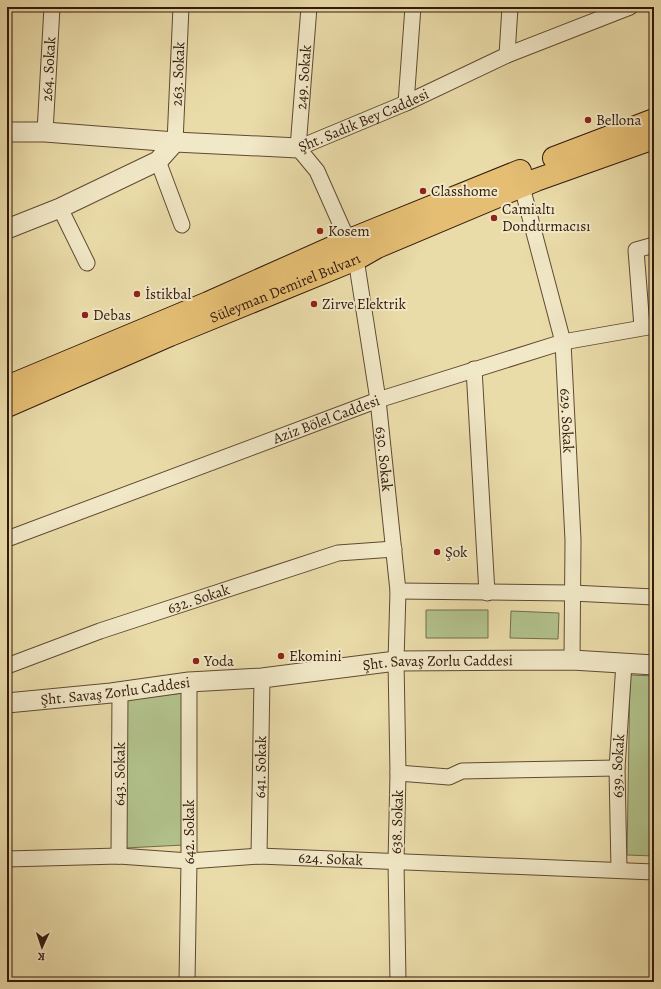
<svg xmlns="http://www.w3.org/2000/svg" width="661" height="989" font-family="Alegreya,serif">
	<style>
		.green { fill: #b2c28b; stroke: #726e4c }
		.lines { fill: none; stroke-linecap: round; stroke-linejoin: round }
		.minor-casing { stroke: #604a33; stroke-width: 17 }
		.tertiary-casing { stroke: #604a33; stroke-width: 21 }
		.primary-casing { stroke: #32190c; stroke-width: 24 }
		.minor { stroke: #f1e8c7; stroke-width: 15 }
		.tertiary { stroke: #f1e8c7; stroke-width: 19 }
		.primary { stroke: #e5be74; stroke-width: 22 }
		.poi-dot { fill: #8f2418; stroke: #f1e8c7; stroke-width: 1.5 }
		.labels { text-anchor: middle; stroke-width: 4; stroke-linejoin: round; paint-order: stroke }
		.street-label { font-size: 15px; fill: #32190c; stroke: #f1e8c7 }
		.poi-label { font-size: 15px; fill: #32190c; stroke: #f1e8c7; text-anchor: start }
	</style>
	<rect width="100%" height="100%" fill="#eadca9"/>
	<filter id="stains"><feTurbulence type="fractalNoise" baseFrequency=".005" numOctaves="4"/><feColorMatrix values="0 0 0 0 .2 0 0 0 0 .09 0 0 0 0 .02 0 0 0 .5 -.17"/></filter>
	<radialGradient id="worn" r=".72"><stop offset=".6" stop-color="#630" stop-opacity="0"/><stop offset="1" stop-color="#630" stop-opacity=".3"/></radialGradient>
	<path class="green" d="M426 610H488V638H426Z
		M511 611 559 613 558 639 510 638Z
		M630 675 654 676V856L627 855Z
		M184 693V845L125 848V700Z"/>
	<g class="lines">
		<defs>
			<g id="minor">
				<path d="M507 55 510 7"/>
				<path d="M406 103 413 7"/>
				<path id="s1" d="M45 132 52 7"/>
				<path id="s2" d="M175 142 181 7"/>
				<path id="s3" d="M298 148 317 171 356 259 378 400 398 591 396 661 398 773 396 862 398 982"/>
				<path id="s4" d="M298 148 406 103 507 55 630 7"/>
				<path id="s5" d="M298 148 309 7"/>
				<path d="M158 161 182 225"/>
				<path id="s6" d="M522 187 563 342 573 540 572 660"/>
				<path d="M60 208 87 263"/>
				<path d="M642 327 636 250 654 245"/>
				<path d="M474 369 487 593"/>
				<path id="s7" d="M7 539 378 400 563 342 654 326"/>
				<path d="M398 591 572 593 654 597"/>
				<path id="s8" d="M7 666 100 631 338 553 394 549"/>
				<path d="M398 773 449 777 462 771 617 768"/>
				<path id="s9" d="M119 856 120 692"/>
				<path id="s10" d="M259 856 262 678"/>
				<path id="s11" d="M7 859 119 856 189 861 259 856 654 872"/>
				<path id="s12" d="M619 870 617 768 624 663"/>
				<path id="s13" d="M187 982 189 861V682"/>
			</g>
			<g id="tertiary">
				<path d="M7 132H45L175 142 298 148"/>
				<path d="M7 229 60 208 158 161 175 142"/>
				<path id="s14" d="M7 703 111 693 189 682 262 678 396 661 572 660 654 665"/>
			</g>
			<g id="primary">
				<path d="M554 158 654 120"/>
				<path d="M7 387 208 303 347 241 520 171"/>
				<path id="s15" d="M7 406 170 335 356 259 377 247 536 180 654 138"/>
			</g>
		</defs>
		<use href="#minor" class="minor-casing"/>
		<use href="#tertiary" class="tertiary-casing"/>
		<use href="#primary" class="primary-casing"/>
		<use href="#minor" class="minor"/>
		<use href="#tertiary" class="tertiary"/>
		<use href="#primary" class="primary"/>
	</g>
	<g class="poi-dot">
		<circle cx="588" cy="120" r="4"/>
		<circle cx="423" cy="191" r="4"/>
		<circle cx="494" cy="218" r="4"/>
		<circle cx="320" cy="231" r="4"/>
		<circle cx="137" cy="294" r="4"/>
		<circle cx="314" cy="304" r="4"/>
		<circle cx="85" cy="315" r="4"/>
		<circle cx="437" cy="552" r="4"/>
		<circle cx="281" cy="656" r="4"/>
		<circle cx="196" cy="661" r="4"/>
	</g>
	<g class="labels">
		<g class="street-label">
			<text dy="5" stroke="none"><textPath href="#s1" startOffset="63">264. Sokak</textPath></text>
			<text dy="5" stroke="none"><textPath href="#s2" startOffset="68">263. Sokak</textPath></text>
			<text dy="5" stroke="none"><textPath href="#s5" startOffset="71">249. Sokak</textPath></text>
			<text dy="5" stroke="none"><textPath href="#s4" startOffset="71">Şht. Sadık Bey Caddesi</textPath></text>
			<text dy="5" stroke="none"><textPath href="#s15" startOffset="302">Süleyman Demirel Bulvarı</textPath></text>
			<text dy="5" stroke="none"><textPath href="#s7" startOffset="341">Aziz Bölel Caddesi</textPath></text>
			<text dy="5" stroke="none"><textPath href="#s6" startOffset="239">629. Sokak</textPath></text>
			<text dy="5" stroke="none"><textPath href="#s3" startOffset="328">630. Sokak</textPath></text>
			<text dy="5" stroke="none"><textPath href="#s8" startOffset="203">632. Sokak</textPath></text>
			<text dy="5" stroke="none"><textPath href="#s14" startOffset="433">Şht. Savaş Zorlu Caddesi</textPath></text>
			<text dy="5" stroke="none"><textPath href="#s14" startOffset="109">Şht. Savaş Zorlu Caddesi</textPath></text>
			<text dy="5" stroke="none"><textPath href="#s12" startOffset="104">639. Sokak</textPath></text>
			<text dy="5" stroke="none"><textPath href="#s10" startOffset="89">641. Sokak</textPath></text>
			<text dy="5" stroke="none"><textPath href="#s9" startOffset="82">643. Sokak</textPath></text>
			<text transform="translate(397 822) rotate(-88)" y="5">638. Sokak</text>
			<text dy="5" stroke="none"><textPath href="#s13" startOffset="150">642. Sokak</textPath></text>
			<text dy="5" stroke="none"><textPath href="#s11" startOffset="324">624. Sokak</textPath></text>
		</g>
		<g class="poi-label">
			<text x="596" y="125">Bellona</text>
			<text x="431" y="196">Classhome</text>
			<text x="502" y="214">Camialtı<tspan x="502" dy="17">Dondurmacısı</tspan></text>
			<text x="328" y="236">Kosem</text>
			<text x="145" y="299">İstikbal</text>
			<text x="322" y="309">Zirve Elektrik</text>
			<text x="93" y="320">Debas</text>
			<text x="445" y="557">Şok</text>
			<text x="289" y="661">Ekomini</text>
			<text x="204" y="666">Yoda</text>
		</g>
	</g>
	<rect width="661" height="989" fill="none" stroke="#eadca9" stroke-width="24"/>
	<rect x="8" y="8" width="645" height="973" fill="none" stroke="#32190c" stroke-width="2"/>
	<rect x="12" y="12" width="637" height="965" fill="none" stroke="#32190c"/>
	<g transform="translate(42 947) rotate(183)" stroke="#f1e8c7" stroke-width="3" paint-order="stroke">
	<path d="M0-3L7 15L0 10L-7 15Z" fill="#32190c"/>
	<text y="-6" font-size="11" font-weight="bold" text-anchor="middle" fill="#32190c">K</text>
	</g>
	<rect width="100%" height="100%" filter="url(#stains)"/>
	<rect width="100%" height="100%" fill="url(#worn)"/>
</svg>
